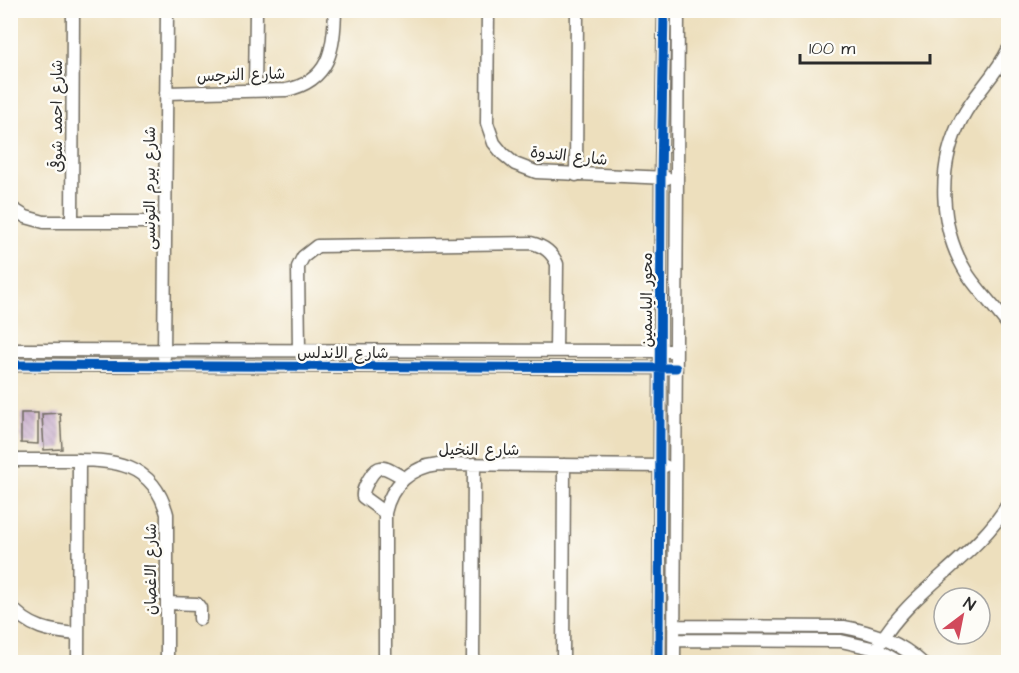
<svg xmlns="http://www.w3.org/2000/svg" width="1019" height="673" font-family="'Architects Daughter','Playpen Sans Arabic',sans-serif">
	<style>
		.building { fill: url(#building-back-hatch) }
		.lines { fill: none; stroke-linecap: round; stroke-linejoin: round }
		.minor-casing { stroke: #6f6a5e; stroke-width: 15 }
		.minor { stroke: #fff; stroke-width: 12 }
		.cycleway-casing { stroke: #fdfcf7; stroke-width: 13 }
		.cycleway { stroke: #0057b8; stroke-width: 9 }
		.labels { text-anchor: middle; stroke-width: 5; stroke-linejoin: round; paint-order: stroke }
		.street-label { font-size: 16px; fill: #2b2b2b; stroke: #fdfcf7 }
	</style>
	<defs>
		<pattern id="building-back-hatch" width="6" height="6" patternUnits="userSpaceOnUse" patternTransform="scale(1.5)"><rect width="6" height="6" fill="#bd9dc3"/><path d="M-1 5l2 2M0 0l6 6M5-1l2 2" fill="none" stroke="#9a809f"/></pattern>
	</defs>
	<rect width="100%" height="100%" fill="#fdfcf7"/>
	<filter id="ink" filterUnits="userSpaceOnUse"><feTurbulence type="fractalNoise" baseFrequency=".0167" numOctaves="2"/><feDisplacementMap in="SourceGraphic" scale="12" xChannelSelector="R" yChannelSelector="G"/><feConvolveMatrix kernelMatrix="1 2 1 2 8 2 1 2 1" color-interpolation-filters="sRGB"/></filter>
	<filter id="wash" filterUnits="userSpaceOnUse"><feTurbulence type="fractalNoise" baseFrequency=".008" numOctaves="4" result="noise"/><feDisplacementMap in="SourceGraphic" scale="24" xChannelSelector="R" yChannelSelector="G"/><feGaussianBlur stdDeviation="1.35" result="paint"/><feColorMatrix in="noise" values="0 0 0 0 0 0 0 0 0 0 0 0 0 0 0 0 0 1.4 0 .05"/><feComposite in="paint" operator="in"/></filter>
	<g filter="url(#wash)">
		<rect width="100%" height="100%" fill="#eddfbd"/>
		<g id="blocks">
			<path class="building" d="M21 413H38V444L21 443Z
				M60 413 62 449 44 450 42 414Z
				M10 418H12L14 449H10Z"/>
		</g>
	</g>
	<g filter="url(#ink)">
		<use href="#blocks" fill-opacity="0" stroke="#6f6a5e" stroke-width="1.5"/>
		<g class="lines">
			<defs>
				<path id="minor" d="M488 10 487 123 494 143 503 154 515 164 536 172 667 178
					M1008 50C996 75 975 93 962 118 936 166 939 230 968 275 980 293 996 308 1008 325
					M255 91 256 10
					M166 93 286 90C330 81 334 49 335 10
					M576 175 577 10
					M10 207 26 217 44 222H165
					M72 222 73 10
					M10 350 676 351
					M299 351 298 267 303 257 317 246 531 243C544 246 552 252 557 264L556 351
					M164 357 167 10
					M10 365 676 368
					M10 460C29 460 48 460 67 460 112 459 153 462 167 514V662
					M385 513 363 497C362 490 366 485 369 479 380 459 388 470 404 478
					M167 603 197 604 200 608V619
					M10 605C28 628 51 632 78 634
					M674 626 844 627C873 632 899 642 921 662
					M674 640 841 641 876 649 899 662
					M880 643C910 591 978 556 1008 504
					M78 662 79 460
					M385 662V513C391 485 411 467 439 464L665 466
					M473 662 474 464
					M563 662 564 465
					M659 662 661 178 664 10
					M674 662 678 10"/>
			</defs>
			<use href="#minor" class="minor-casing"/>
			<use href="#minor" class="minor"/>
			<defs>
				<path id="cycleway" d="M10 365 676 368
					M659 662 661 178 664 10"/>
			</defs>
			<use href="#cycleway" class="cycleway-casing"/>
			<use href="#cycleway" class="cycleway"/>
		</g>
	</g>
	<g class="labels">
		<g class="street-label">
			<text transform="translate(241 74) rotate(-2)" y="6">شارع النرجس</text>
			<text transform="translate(56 116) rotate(-90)" y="6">شارع احمد شوقى</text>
			<text transform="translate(569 155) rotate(6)" y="6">شارع الندوة</text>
			<text transform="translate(149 188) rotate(-90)" y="6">شارع بيرم التونسى</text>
			<text transform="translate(646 300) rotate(-90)" y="6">محور الياسمين</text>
			<text x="343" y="358">شارع الاندلس</text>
			<text x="479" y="455">شارع النخيل</text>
			<text transform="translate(150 569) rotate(-90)" y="6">شارع الاغصان</text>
		</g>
	</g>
	<rect width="1019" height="673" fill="none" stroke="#fdfcf7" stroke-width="36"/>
	<g transform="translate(962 616) rotate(32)"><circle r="28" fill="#fdfcf7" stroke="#a9a8a5" stroke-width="1.5"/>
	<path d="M0-4.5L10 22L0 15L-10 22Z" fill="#d1495b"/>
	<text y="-9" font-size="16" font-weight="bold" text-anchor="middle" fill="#2b2b2b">N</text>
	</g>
	<path d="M800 54v9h130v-9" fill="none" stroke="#2b2b2b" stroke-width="3"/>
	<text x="809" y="54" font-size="18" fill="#2b2b2b" stroke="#fdfcf7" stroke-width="4.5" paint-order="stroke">100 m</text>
</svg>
